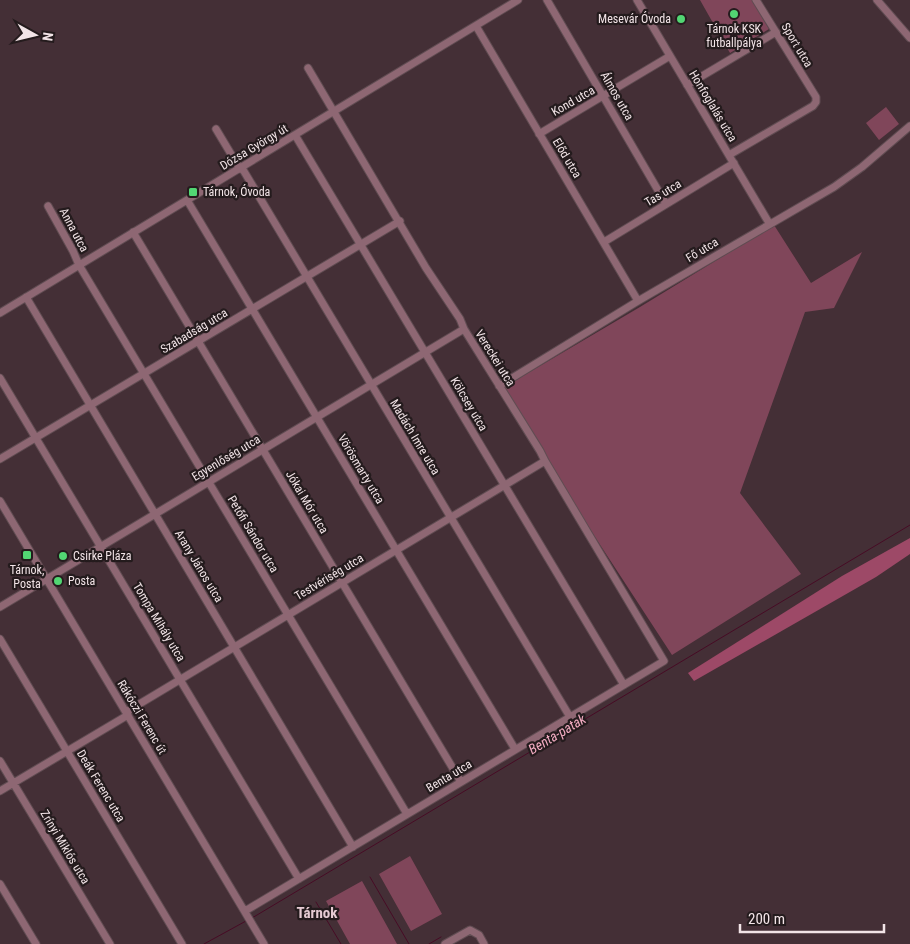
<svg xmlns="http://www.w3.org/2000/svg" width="910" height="944" font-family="'Roboto Condensed',sans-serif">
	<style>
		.green { fill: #80465a }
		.forest { fill: #9d4967 }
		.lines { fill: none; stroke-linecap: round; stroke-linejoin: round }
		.stream { stroke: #470b25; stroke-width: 1 }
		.minor-casing { stroke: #604c52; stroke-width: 9 }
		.minor { stroke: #8e6773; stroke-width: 7 }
		.poi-dot { fill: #52d673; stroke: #241b1d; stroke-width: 2 }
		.labels { text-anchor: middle; stroke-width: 4.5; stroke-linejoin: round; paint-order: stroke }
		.poi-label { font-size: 12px; fill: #f2e4e7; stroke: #241b1d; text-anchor: start }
		.street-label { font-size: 12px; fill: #f2e4e7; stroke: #241b1d }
		.water-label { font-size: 14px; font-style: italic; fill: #f3acc2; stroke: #241b1d }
		.quarter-label { font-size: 15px; font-weight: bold; fill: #e6cbd3; stroke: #241b1d }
	</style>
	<rect width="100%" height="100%" fill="#442f36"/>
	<path class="green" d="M700 0H752L769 29 730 53Z
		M886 107 899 124 879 140 866 123Z
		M774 225 811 283 862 252 834 308 805 312 740 493 801 574 672 655 499 390 640 307Z
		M410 856 442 914 411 931 379 874Z
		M362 881 397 944H350L326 901Z"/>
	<path class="forest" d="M910 538V554L876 577 694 681 688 673 842 576Z"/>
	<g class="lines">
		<path class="stream" d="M370 877 409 944
			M316 902 341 944
			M252 918 910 525
			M204 944 246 921
			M429 944 441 937"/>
		<defs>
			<path id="minor" d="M547 0 666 204
				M637 0 769 223
				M877 0 910 38
				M476 26 638 301
				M687 85 776 32
				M216 129 240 169
				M539 134 670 56
				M295 135 624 685
				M729 155 813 106 816 102V97L756 0
				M242 168 570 717
				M187 200 515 749
				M48 206 73 251 79 265 407 814
				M133 232 461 782
				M604 242 734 163
				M26 297 353 847
				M0 313 518 0
				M0 378 299 879
				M499 386 638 301 834 187 862 167 910 126
				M0 459 400 221
				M0 501 264 944
				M0 607 464 329
				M0 639 182 944
				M126 712 545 461
				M0 761 110 944
				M0 791 128 715
				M0 884 36 944
				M245 911 664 661 545 461 540 451 464 329 460 319 426 268 308 68
				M445 944 470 930 479 935 484 944"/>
		</defs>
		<use href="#minor" class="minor-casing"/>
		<use href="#minor" class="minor"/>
	</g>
	<g class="poi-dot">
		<circle cx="734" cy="14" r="5"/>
		<circle cx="681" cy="19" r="5"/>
		<rect x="188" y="187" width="10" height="10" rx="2.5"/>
		<rect x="22" y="550" width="10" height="10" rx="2.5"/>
		<circle cx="63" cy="556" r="5"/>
		<circle cx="58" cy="581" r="5"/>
	</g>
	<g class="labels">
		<g class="poi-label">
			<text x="671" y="23" text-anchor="end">Mesevár Óvoda</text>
			<text x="734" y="33" text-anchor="middle">Tárnok KSK<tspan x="734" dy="14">futballpálya</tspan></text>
			<text x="203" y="196">Tárnok, Óvoda</text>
			<text x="73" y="560">Csirke Pláza</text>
			<text x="27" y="574" text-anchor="middle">Tárnok,<tspan x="27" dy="14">Posta</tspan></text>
			<text x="68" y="585">Posta</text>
		</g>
		<g class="street-label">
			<text transform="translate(797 45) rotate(59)" y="4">Sport utca</text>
			<text transform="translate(617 96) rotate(60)" y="4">Álmos utca</text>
			<text transform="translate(573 101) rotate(-30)" y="4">Kond utca</text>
			<text transform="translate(713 106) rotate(59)" y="4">Honfoglalás utca</text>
			<text transform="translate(254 147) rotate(-31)" y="4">Dózsa György út</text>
			<text transform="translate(567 158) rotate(59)" y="4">Előd utca</text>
			<text transform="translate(663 193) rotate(-31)" y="4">Tas utca</text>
			<text transform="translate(74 230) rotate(62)" y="4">Anna utca</text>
			<text transform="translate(702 250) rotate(-31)" y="4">Fő utca</text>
			<text transform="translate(194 331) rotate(-31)" y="4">Szabadság utca</text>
			<text transform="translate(495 358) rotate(58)" y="4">Vereckei utca</text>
			<text transform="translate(469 404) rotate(59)" y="4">Kölcsey utca</text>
			<text transform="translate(415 437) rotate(59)" y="4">Madách Imre utca</text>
			<text transform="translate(226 458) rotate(-31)" y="4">Egyenlőség utca</text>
			<text transform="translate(361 469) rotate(59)" y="4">Vörösmarty utca</text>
			<text transform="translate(307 502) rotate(59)" y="4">Jókai Mór utca</text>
			<text transform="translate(253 534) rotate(59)" y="4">Petőfi Sándor utca</text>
			<text transform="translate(199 566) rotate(59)" y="4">Arany János utca</text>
			<text transform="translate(329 577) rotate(-31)" y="4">Testvériség utca</text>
			<text transform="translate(159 622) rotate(59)" y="4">Tompa Mihály utca</text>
			<text transform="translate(142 717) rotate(59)" y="4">Rákóczi Ferenc út</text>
			<text transform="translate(449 776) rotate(-31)" y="4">Benta utca</text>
			<text transform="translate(101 786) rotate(59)" y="4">Deák Ferenc utca</text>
			<text transform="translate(65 847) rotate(59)" y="4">Zrínyi Miklós utca</text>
		</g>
		<g class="water-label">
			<text transform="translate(557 734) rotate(-31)" y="5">Benta-patak</text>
		</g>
		<g class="quarter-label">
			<text x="317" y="918">Tárnok</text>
		</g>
	</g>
	<g transform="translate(35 35) rotate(98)" stroke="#241b1d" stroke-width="4" paint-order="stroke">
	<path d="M0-4L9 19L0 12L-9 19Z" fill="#f2e4e7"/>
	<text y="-8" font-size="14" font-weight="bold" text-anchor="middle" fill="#f2e4e7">N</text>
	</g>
	<path d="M740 924v8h144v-8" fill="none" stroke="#f2e4e7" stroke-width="2.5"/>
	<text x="748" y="924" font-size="15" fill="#f2e4e7" stroke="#241b1d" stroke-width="4" paint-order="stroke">200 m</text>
</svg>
